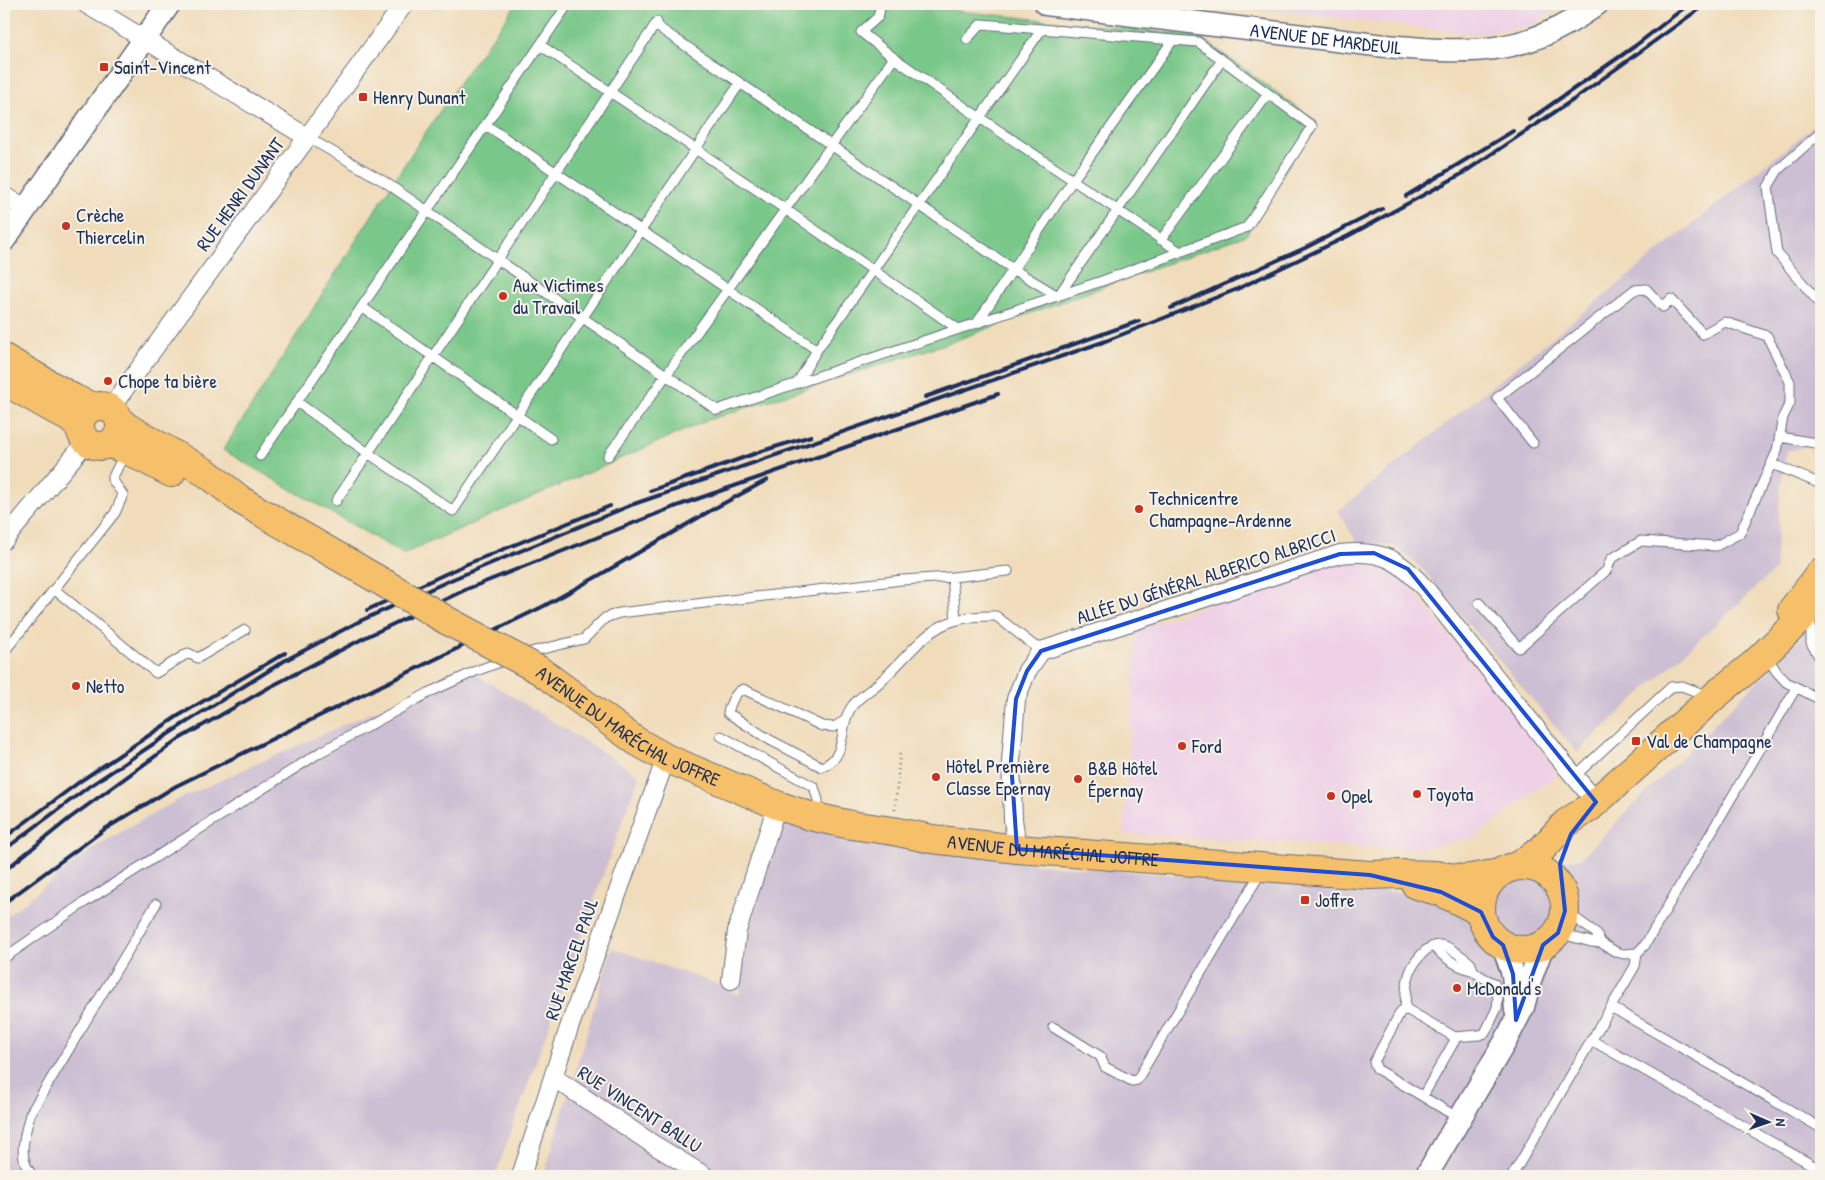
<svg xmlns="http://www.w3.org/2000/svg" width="1825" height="1180" font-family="'Patrick Hand',sans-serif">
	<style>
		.built { fill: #eed0e7 }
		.industrial { fill: #ccbed3 }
		.green { fill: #79c889; stroke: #4a7c74 }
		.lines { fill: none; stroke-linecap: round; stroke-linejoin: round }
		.service-casing { stroke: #666c7e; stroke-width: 11 }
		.minor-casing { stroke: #666c7e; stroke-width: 20 }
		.tertiary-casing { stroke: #666c7e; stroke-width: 25 }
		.primary-casing { stroke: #666c7e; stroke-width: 30 }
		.path { stroke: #666c7e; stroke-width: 2.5; stroke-dasharray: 1 4; stroke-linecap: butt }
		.service { stroke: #fff; stroke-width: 9 }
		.minor { stroke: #fff; stroke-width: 18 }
		.tertiary { stroke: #fff; stroke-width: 22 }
		.primary { stroke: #f6c06b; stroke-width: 28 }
		.rail { stroke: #1b2f5e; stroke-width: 4 }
		.primary-bridge-casing { stroke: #666c7e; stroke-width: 30; stroke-linecap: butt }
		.primary-bridge { stroke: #f6c06b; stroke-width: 28 }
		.marked { fill: none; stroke: #1d4ed8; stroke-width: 4; stroke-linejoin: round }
		.poi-dot { fill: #c8321e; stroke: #f7f3e8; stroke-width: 2 }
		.labels { text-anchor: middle; stroke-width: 4; stroke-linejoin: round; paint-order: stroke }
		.street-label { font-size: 19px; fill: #1b2f5e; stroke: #f7f3e8 }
		.poi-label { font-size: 19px; fill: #1b2f5e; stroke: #f7f3e8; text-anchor: start }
	</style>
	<rect width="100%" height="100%" fill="#f7f3e8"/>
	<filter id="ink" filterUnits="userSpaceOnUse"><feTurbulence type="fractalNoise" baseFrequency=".02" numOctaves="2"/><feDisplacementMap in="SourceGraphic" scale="10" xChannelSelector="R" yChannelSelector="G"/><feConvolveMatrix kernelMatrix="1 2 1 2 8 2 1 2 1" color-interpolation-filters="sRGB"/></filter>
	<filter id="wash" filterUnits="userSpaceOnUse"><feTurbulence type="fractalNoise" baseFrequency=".0096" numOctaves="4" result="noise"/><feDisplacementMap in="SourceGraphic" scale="20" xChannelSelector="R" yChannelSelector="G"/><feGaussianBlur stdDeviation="1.12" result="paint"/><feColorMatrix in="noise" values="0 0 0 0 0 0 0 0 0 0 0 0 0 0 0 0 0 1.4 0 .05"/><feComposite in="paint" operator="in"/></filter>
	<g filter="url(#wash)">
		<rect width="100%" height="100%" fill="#f0dcba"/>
		<path class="built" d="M1216 4H1560L1532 26 1479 34Z
			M1348 559 1379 562 1404 579 1559 773 1473 838 1416 849 1124 834 1136 630Z"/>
		<path class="industrial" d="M1821 120V443L1787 451 1781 486 1775 570 1577 752 1421 568 1395 546 1357 542 1338 511Z
			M1821 617V1176H544L612 948 720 985 739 996 749 932 783 823 844 835 1045 865 1399 892 1581 858Z
			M468 669 639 775 495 1176H4V918L95 847 181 798Z"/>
		<path class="green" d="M516 4H905L949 10 1199 36 1316 121 1246 235 948 343 708 420 403 554 223 450C300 333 371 212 450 96 471 65 495 35 516 4Z"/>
	</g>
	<g filter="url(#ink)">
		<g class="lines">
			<defs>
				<path id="service" d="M881 4 878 17 861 32 894 58 980 118 1180 252
					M655 25 1013 269 1058 296 1222 60
					M540 45 785 209 958 329
					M486 125 817 350
					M1821 132 1778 170 1768 187 1777 253 1821 305
					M307 137 385 182 717 410 1102 281 1247 227 1312 126 1198 42 981 24 967 39
					M1161 240 1268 94
					M362 307 551 439
					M977 323 1073 180 1173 40
					M797 383 817 350 1042 29
					M297 402 368 453 453 511 740 83
					M1780 437 1821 444
					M260 456 568 4
					M608 456 894 58
					M1772 464 1821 484
					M336 501 657 22
					M952 577 956 620
					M54 589 156 673 188 653 198 658 245 630
					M1479 603 1519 648 1607 570 1611 559 1641 541 1716 546 1740 533 1777 451 1783 417 1790 403V382L1767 336 1725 322 1703 334 1671 299 1663 307 1646 289 1634 290 1497 398 1533 443
					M1811 619V643L1821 660
					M4 652 115 513 123 495 112 479 125 452
					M522 654 584 639 605 618 619 613 902 580 952 577 1008 571
					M1767 656 1776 671 1786 682 1821 700
					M846 720 834 727 822 726 743 689C734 693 730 704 728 713L770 740 822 767C850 756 837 724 853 705 860 696 873 689 882 680 923 642 932 614 996 616L1041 651
					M721 736 814 787 818 800V815
					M1575 776 1671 687 1682 686 1708 696
					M1565 911 1596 933 1601 943 1616 952 1624 954 1637 953 1645 945 1796 688
					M1558 933 1591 942 1601 943
					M1434 947C1444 958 1459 967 1474 971
					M1637 953 1635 966 1611 1007 1821 1128
					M4 958 85 902 319 753 432 691 476 671 508 659
					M1405 1010C1406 1000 1405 990 1408 979 1411 965 1427 940 1445 946 1450 948 1468 960 1471 964 1471 965 1473 970 1474 971 1478 976 1488 980 1494 983L1498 998 1497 1008 1485 1033 1479 1035 1453 1037
					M1053 1027 1100 1056 1105 1067 1132 1081 1137 1080 1261 872
					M1591 1040 1821 1170
					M1423 1096 1455 1040 1453 1036 1408 1010 1401 1011 1374 1062 1377 1069 1460 1119
					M33 1176C16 1158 25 1135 30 1114L156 904
					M1512 1176 1611 1007"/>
				<path id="minor" d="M86 4 307 137
					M4 196 26 208
					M110 409 404 4
					M4 540 87 441
					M1017 849 1013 819 1011 761 1016 699 1027 671 1041 651 1340 554C1384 549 1400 560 1428 592L1565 765 1596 802
					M731 980 737 931 777 805
					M553 1077 651 1143 705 1176
					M521 1176 569 1028 666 758"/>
				<g id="tertiary">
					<path id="s1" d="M1046 4 1376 45C1463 53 1523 60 1597 4"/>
					<path d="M4 240 169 4"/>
					<path d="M1503 945 1513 974 1516 1010"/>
					<path d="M1426 1176 1505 1042 1523 1007 1531 977 1543 945"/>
				</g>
				<g id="primary">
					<path d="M4 358 75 399 94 407"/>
					<path d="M4 381 71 419 80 428"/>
					<circle cx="100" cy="426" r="20"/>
					<path d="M120 422 130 429 208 474 242 501 384 583"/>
					<path d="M110 444 127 450 171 473"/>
					<path d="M1792 610 1821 572"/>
					<path id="s2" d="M539 670 636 741 666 758 777 805 810 816 851 825 893 831 932 839 1017 849 1370 875 1400 874 1436 875 1464 879 1500 873"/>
					<path d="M1519 865 1541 850 1566 823 1589 808 1718 693 1754 664 1821 599"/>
					<circle cx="1523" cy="908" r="42"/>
					<path d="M1416 885 1441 892 1481 912"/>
				</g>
			</defs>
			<use href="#service" class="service-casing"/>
			<use href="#minor" class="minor-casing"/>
			<use href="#tertiary" class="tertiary-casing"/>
			<use href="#primary" class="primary-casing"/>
			<path class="path" d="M895 810 900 751"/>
			<use href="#service" class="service"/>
			<use href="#minor" class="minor"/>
			<use href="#tertiary" class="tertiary"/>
			<use href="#primary" class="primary"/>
			<path class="rail" d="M1529 120 1635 46 1689 4
				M1406 196 1513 131
				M1171 308 1305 248 1382 209
				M925 397 1139 321
				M650 491 762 451 811 436
				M367 610 467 564 610 506
				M4 838 82 780 178 716 285 653
				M4 850 87 788 182 725 284 661 360 621 453 579 634 504 1103 342 1235 290 1348 236 1460 175 1573 100 1706 4
				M4 871 70 818 179 739 268 688 366 637 467 589 674 507 998 394
				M4 903 105 829 176 786 544 606 598 576 715 508 767 480"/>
			<defs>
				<path id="primary-bridge" d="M384 583 446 620 539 670"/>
			</defs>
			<use href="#primary-bridge" class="primary-bridge-casing"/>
			<use href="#primary-bridge" class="primary-bridge"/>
		</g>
	</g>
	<path class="marked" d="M1374 553 1408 569 1596 802 1571 834 1560 864 1565 911 1558 933 1543 945 1516 1020 1513 974 1503 945 1493 937 1481 912 1441 892 1370 875 1017 849 1011 761 1016 699 1027 671 1041 651 1340 554Z"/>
	<g class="poi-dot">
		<rect x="99" y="62" width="10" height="10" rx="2.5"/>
		<rect x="358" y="92" width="10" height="10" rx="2.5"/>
		<circle cx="66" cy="226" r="5"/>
		<circle cx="503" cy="296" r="5"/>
		<circle cx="108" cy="381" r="5"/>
		<circle cx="1139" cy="509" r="5"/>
		<circle cx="76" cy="686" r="5"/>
		<rect x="1631" y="736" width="10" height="10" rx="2.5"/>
		<circle cx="1182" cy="746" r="5"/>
		<circle cx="936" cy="777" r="5"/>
		<circle cx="1078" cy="779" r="5"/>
		<circle cx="1417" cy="794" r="5"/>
		<circle cx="1331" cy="796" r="5"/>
		<rect x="1300" y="895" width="10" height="10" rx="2.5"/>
		<circle cx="1457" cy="988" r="5"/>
	</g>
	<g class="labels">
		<g class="street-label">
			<text dy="7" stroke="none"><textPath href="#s1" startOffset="282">AVENUE DE MARDEUIL</textPath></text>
			<text transform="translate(240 194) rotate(-54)" y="7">RUE HENRI DUNANT</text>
			<text transform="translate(1206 576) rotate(-18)" y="7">ALLÉE DU GÉNÉRAL ALBERICO ALBRICCI</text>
			<text dy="7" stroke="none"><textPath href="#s2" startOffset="106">AVENUE DU MARÉCHAL JOFFRE</textPath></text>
			<text dy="7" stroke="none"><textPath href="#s2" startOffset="556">AVENUE DU MARÉCHAL JOFFRE</textPath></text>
			<text transform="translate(571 959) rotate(-71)" y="7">RUE MARCEL PAUL</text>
			<text transform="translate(640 1109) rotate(33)" y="7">RUE VINCENT BALLU</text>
		</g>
		<g class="poi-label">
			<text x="114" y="74">Saint-Vincent</text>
			<text x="373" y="104">Henry Dunant</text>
			<text x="76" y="222">Crèche<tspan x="76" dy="22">Thiercelin</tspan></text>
			<text x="513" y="292">Aux Victimes<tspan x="513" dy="22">du Travail</tspan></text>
			<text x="118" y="388">Chope ta bière</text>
			<text x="1149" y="505">Technicentre<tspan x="1149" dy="22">Champagne-Ardenne</tspan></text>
			<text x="86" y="693">Netto</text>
			<text x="1646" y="748">Val de Champagne</text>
			<text x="1192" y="753">Ford</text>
			<text x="946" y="773">Hôtel Première<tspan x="946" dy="22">Classe Epernay</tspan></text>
			<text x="1088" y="775">B&amp;B Hôtel<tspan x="1088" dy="22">Épernay</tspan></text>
			<text x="1427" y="801">Toyota</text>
			<text x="1341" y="803">Opel</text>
			<text x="1315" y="907">Joffre</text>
			<text x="1467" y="995">McDonald's</text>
		</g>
	</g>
	<rect width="1825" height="1180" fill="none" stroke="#f7f3e8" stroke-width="20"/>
	<g transform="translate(1768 1122) rotate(92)" stroke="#f7f3e8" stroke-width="4" paint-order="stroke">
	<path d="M0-4L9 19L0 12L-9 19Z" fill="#1b2f5e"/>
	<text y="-8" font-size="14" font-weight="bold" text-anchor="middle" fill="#1b2f5e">N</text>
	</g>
</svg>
